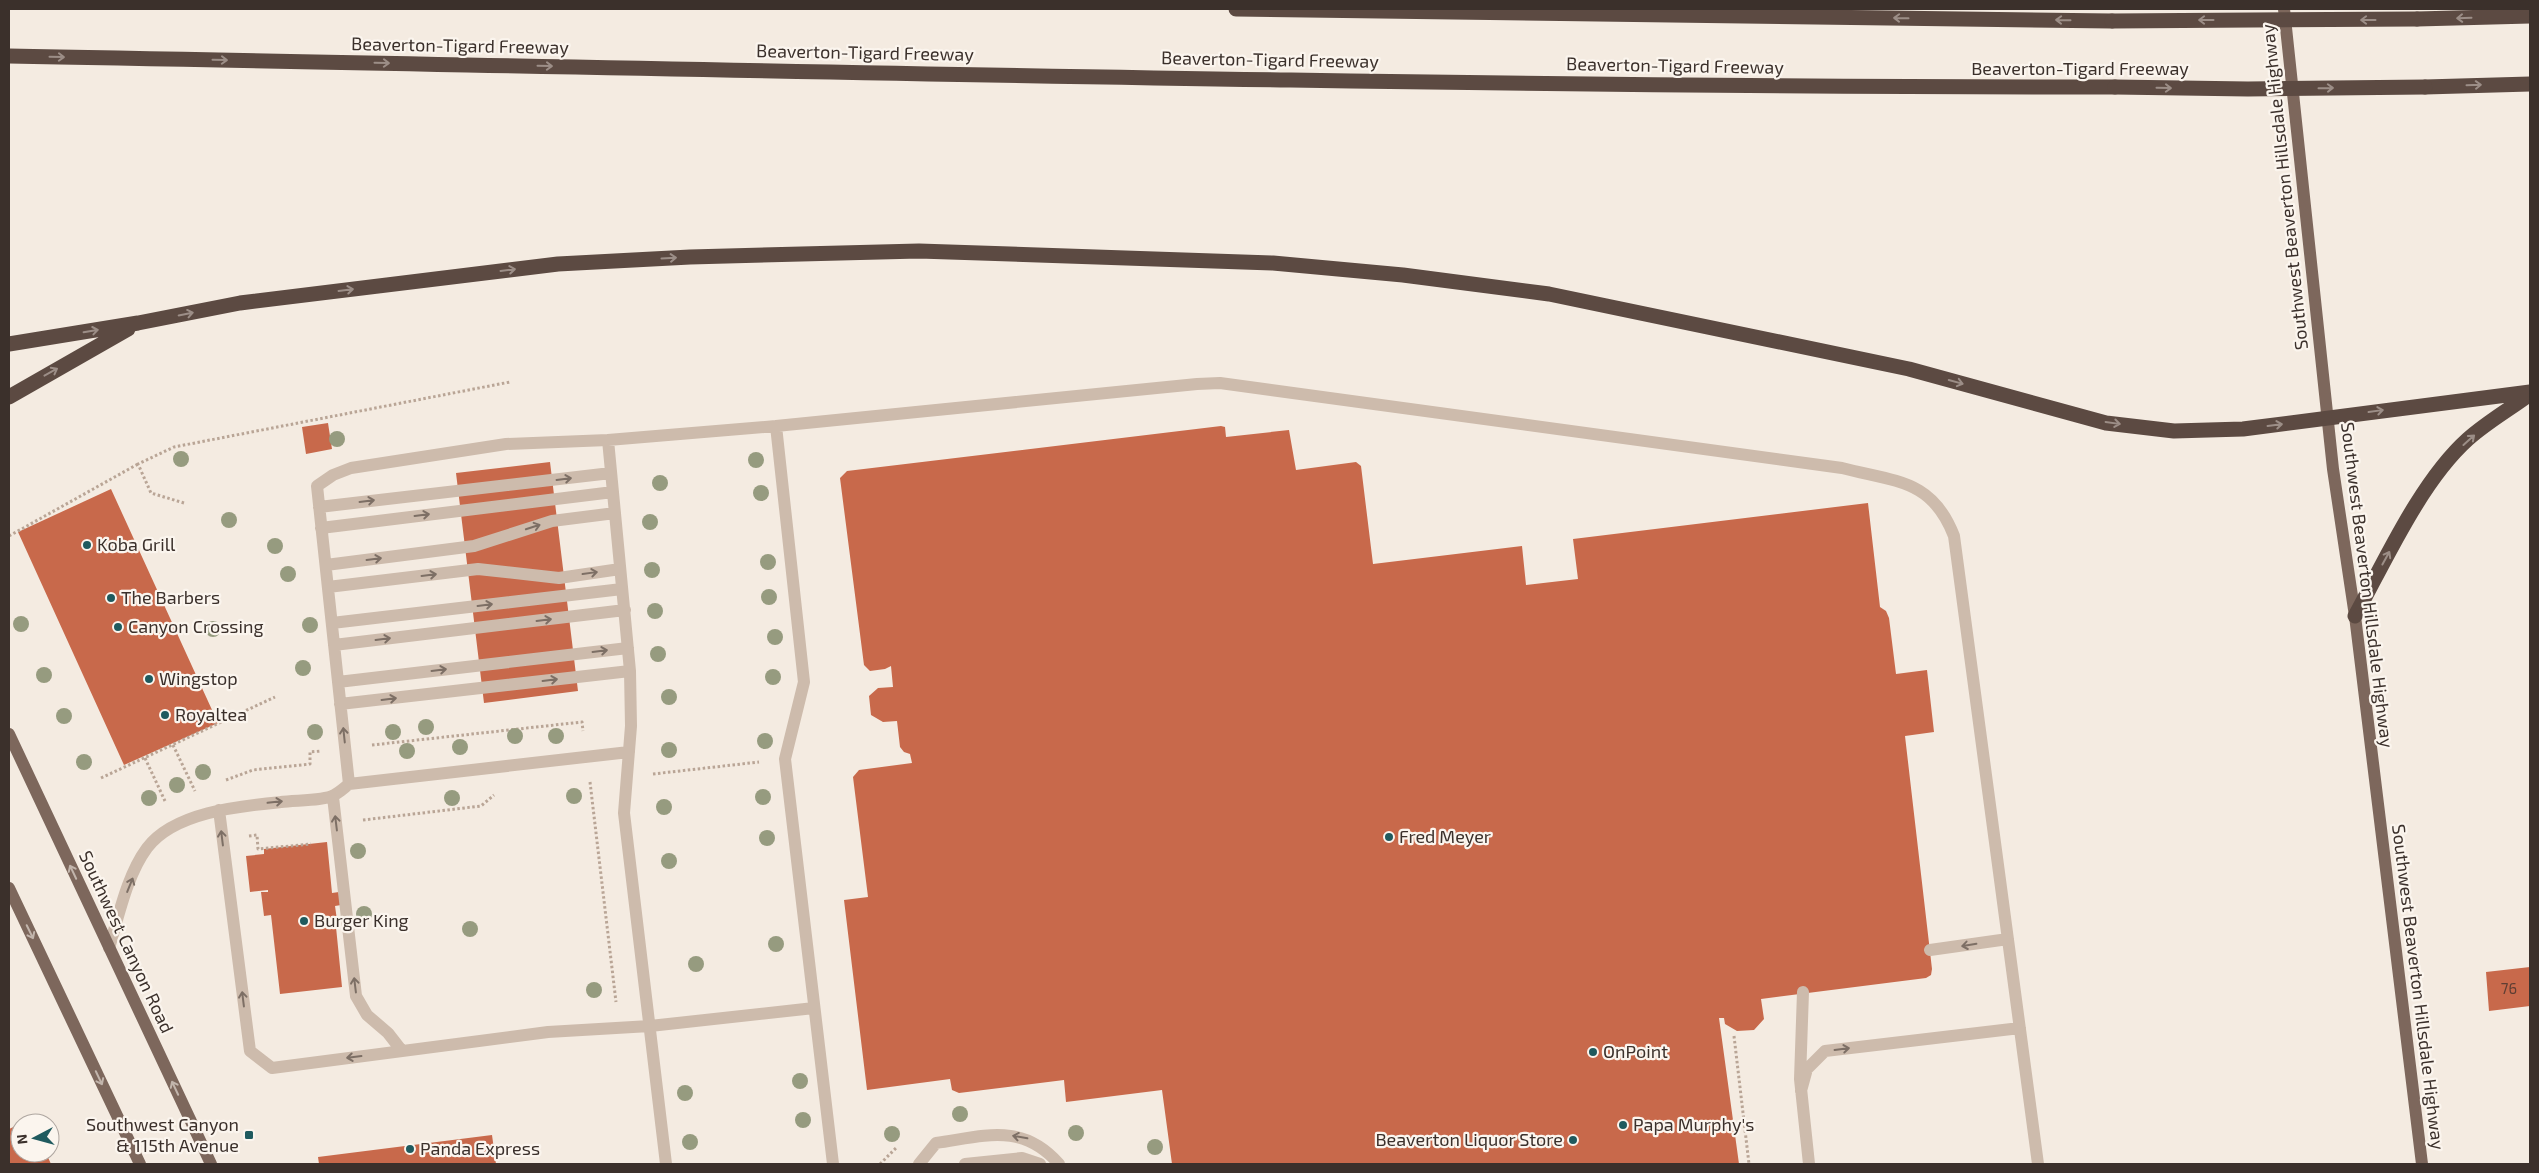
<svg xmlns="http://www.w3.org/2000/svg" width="2539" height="1173" font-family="'Exo 2',sans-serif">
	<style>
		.building { fill: #c8694b }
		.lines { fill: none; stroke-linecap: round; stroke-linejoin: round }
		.path { stroke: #b9a596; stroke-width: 3; stroke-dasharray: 2.5 2.5; stroke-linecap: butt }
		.lane { stroke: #cdbbac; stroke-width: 12 }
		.primary { stroke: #7d675c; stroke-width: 12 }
		.highway { stroke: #5c4a42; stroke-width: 15 }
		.highway-bridge { stroke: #5c4a42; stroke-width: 15 }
		.tree { fill: #969b7f }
		.oneway { stroke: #9c8e87 }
		.oneway2 { stroke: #7d6f65 }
		.oneway3 { stroke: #c2b5ac }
		.poi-dot { fill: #1f5a5e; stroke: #fbf5ee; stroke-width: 2 }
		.labels { text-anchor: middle; stroke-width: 4.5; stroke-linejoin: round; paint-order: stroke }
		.number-label { font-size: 15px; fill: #5e3e33 }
		.street-label { font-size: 18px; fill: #3b302b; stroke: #fbf5ee }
		.poi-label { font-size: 18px; fill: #3b302b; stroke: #fbf5ee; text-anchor: start }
	</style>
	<rect width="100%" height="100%" fill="#f4ebe1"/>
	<path class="building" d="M328 423 332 449 306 454 302 427Z
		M1221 426 1225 427 1226 437 1289 430 1296 470 1356 462 1361 466 1373 564 1522 546 1526 585 1578 579 1573 539 1868 503 1880 607 1886 611 1889 618 1896 674 1927 670 1934 732 1905 736 1932 969 1931 975 1926 978 1761 999 1764 1019 1754 1030 1737 1031 1725 1024 1724 1018H1719L1739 1164H1172L1162 1090 1066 1102 1064 1080 959 1093 952 1090 950 1079 867 1090 844 900 868 897 853 777 859 770 912 763 910 754 904 752 900 747 897 721 883 722 871 715 869 696 878 688 893 687 891 666 885 669 870 671 864 665 840 478 847 471Z
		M550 462 578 691 484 703 456 473Z
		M111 489 218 723 124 765 18 532Z
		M327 842 332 893 339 892 341 905 335 906 338 927H336L342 987 280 994 271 915 264 916 261 892H268V890L250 892 246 856 264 854V849Z
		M2530 967V1006L2489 1011 2486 972Z
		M20 1124V1153H46L51 1164H9V1129Z
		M492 1135 496 1164H319L318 1157Z"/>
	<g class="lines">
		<path class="path" d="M184 503 151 493 138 464 174 447 510 382
			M9 536 138 464
			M173 745 195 791
			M372 745 582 722 583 731
			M145 758 165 801
			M653 774 759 762
			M101 778 275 697
			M226 780 253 770 310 764V752L321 751
			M590 782 616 1002
			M363 820 481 806 494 795
			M249 836 257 835 258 849 311 844
			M1734 1036 1749 1164
			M880 1164 896 1148"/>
		<path class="lane" d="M776 426 1197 384 1220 383 1842 468C1896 482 1932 479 1954 536L2038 1164
			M608 440 630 671 631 726 624 813 666 1164
			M319 507 611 473
			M321 528 613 492
			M326 565 474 546 552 521 615 513
			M328 587 478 569 559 578 620 569
			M332 623 622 589
			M334 645 625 610
			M338 682 628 648
			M340 704 630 671
			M349 784 317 486 333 475 351 468 506 444 608 440 776 426 804 682 785 759 833 1164
			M333 797 356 996 367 1015 388 1033 402 1051
			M219 810 250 1051 272 1068 548 1032 650 1026 814 1008
			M109 948C119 915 127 875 147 848 174 812 240 806 281 802 294 800 325 801 334 795 340 792 345 787 349 784L629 752
			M1930 950 2008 939
			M1803 992 1800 1079 1809 1164
			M1801 1091 1807 1069 1825 1051 2020 1028
			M919 1164 936 1143C985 1136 1022 1122 1059 1164
			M965 1164 1022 1158 1040 1164"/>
		<path class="primary" d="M2284 9 2333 469 2355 616 2422 1164
			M9 734 211 1164
			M9 888 140 1164"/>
		<path class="highway" d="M1236 9 2112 21
			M2417 19 2530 16
			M9 56C711 69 1413 87 2115 87
			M2425 87 2530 84
			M9 344 138 323 240 303 558 264 690 257 919 251 1273 263 1403 275 1549 294 1909 369 2106 423 2174 431 2243 429 2530 392
			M9 397 128 329
			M2355 616C2385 561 2421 481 2468 439 2487 422 2510 409 2530 394"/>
		<path class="highway-bridge" d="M2112 21 2417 19
			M2115 87 2248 89 2425 87"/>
	</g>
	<g class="tree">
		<circle cx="337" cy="439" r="8"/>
		<circle cx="181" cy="459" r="8"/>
		<circle cx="756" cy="460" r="8"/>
		<circle cx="660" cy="483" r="8"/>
		<circle cx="761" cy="493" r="8"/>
		<circle cx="229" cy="520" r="8"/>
		<circle cx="650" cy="522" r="8"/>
		<circle cx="275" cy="546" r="8"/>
		<circle cx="768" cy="562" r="8"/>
		<circle cx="652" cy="570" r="8"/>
		<circle cx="288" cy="574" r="8"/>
		<circle cx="769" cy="597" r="8"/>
		<circle cx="655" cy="611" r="8"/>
		<circle cx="21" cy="624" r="8"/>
		<circle cx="310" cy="625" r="8"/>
		<circle cx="213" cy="629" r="8"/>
		<circle cx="775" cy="637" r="8"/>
		<circle cx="658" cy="654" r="8"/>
		<circle cx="303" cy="668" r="8"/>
		<circle cx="44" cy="675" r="8"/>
		<circle cx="773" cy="677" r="8"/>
		<circle cx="669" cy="697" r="8"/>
		<circle cx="64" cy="716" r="8"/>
		<circle cx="426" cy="727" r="8"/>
		<circle cx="315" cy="732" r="8"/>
		<circle cx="393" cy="732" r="8"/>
		<circle cx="515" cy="736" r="8"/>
		<circle cx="556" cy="736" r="8"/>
		<circle cx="765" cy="741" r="8"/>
		<circle cx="460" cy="747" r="8"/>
		<circle cx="669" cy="750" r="8"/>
		<circle cx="407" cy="751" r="8"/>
		<circle cx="84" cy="762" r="8"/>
		<circle cx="203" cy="772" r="8"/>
		<circle cx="177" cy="785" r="8"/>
		<circle cx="574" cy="796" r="8"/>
		<circle cx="763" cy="797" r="8"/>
		<circle cx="149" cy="798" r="8"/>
		<circle cx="452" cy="798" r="8"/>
		<circle cx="664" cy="807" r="8"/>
		<circle cx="767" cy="838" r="8"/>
		<circle cx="358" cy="851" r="8"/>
		<circle cx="669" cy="861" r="8"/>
		<circle cx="364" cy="914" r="8"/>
		<circle cx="470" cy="929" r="8"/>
		<circle cx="776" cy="944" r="8"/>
		<circle cx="696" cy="964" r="8"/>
		<circle cx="594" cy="990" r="8"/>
		<circle cx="800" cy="1081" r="8"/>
		<circle cx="685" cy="1093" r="8"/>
		<circle cx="960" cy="1114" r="8"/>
		<circle cx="803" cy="1120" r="8"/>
		<circle cx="1076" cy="1133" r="8"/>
		<circle cx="892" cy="1134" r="8"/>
		<circle cx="690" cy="1142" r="8"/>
		<circle cx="1155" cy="1147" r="8"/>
	</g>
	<defs><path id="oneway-shaft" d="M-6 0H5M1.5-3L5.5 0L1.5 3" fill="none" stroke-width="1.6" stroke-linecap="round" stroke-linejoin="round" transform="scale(1.25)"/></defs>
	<g class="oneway">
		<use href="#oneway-shaft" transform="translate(1901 18) rotate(-179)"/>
		<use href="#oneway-shaft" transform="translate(2464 18) rotate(178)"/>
		<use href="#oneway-shaft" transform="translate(2063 20) rotate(-179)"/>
		<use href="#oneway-shaft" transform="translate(2206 20) rotate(180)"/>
		<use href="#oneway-shaft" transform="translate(2368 20) rotate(180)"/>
		<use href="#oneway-shaft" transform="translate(57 57) rotate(1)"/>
		<use href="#oneway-shaft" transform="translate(220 60) rotate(1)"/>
		<use href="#oneway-shaft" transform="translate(382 63) rotate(1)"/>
		<use href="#oneway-shaft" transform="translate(545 66) rotate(1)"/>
		<use href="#oneway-shaft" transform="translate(2474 85) rotate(-2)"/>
		<use href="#oneway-shaft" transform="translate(2164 88) rotate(1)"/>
		<use href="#oneway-shaft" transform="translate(2326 88) rotate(-1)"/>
		<use href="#oneway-shaft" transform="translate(669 258) rotate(-3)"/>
		<use href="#oneway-shaft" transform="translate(508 270) rotate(-7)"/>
		<use href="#oneway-shaft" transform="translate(346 290) rotate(-7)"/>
		<use href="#oneway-shaft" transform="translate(186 314) rotate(-11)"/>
		<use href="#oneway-shaft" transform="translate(91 331) rotate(-9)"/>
		<use href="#oneway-shaft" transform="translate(51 372) rotate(-29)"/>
		<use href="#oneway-shaft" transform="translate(1956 382) rotate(15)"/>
		<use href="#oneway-shaft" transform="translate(2376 411) rotate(-8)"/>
		<use href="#oneway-shaft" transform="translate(2113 423) rotate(8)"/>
		<use href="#oneway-shaft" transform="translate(2275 425) rotate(-7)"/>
		<use href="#oneway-shaft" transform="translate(2469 440) rotate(-42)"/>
		<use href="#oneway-shaft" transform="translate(2386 558) rotate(-61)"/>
	</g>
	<g class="oneway2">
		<use href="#oneway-shaft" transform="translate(564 479) rotate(-7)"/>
		<use href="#oneway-shaft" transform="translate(367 501) rotate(-7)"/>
		<use href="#oneway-shaft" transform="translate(422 515) rotate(-7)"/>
		<use href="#oneway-shaft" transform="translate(533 527) rotate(-18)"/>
		<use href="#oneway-shaft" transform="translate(374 559) rotate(-7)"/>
		<use href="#oneway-shaft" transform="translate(590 573) rotate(-8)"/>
		<use href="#oneway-shaft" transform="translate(429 575) rotate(-7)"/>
		<use href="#oneway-shaft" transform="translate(485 605) rotate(-7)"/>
		<use href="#oneway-shaft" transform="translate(544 620) rotate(-7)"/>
		<use href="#oneway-shaft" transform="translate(383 639) rotate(-7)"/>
		<use href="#oneway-shaft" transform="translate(600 651) rotate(-7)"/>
		<use href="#oneway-shaft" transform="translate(439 670) rotate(-7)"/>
		<use href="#oneway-shaft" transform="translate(550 680) rotate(-7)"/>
		<use href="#oneway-shaft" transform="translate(389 699) rotate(-7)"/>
		<use href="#oneway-shaft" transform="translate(344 735) rotate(-96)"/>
		<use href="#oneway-shaft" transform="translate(275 802) rotate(-6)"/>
		<use href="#oneway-shaft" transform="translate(336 823) rotate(-97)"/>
		<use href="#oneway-shaft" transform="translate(222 838) rotate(-97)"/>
		<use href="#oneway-shaft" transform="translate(130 885) rotate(-68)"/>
		<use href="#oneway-shaft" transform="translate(1969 945) rotate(171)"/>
		<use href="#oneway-shaft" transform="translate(355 985) rotate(-97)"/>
		<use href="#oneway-shaft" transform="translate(243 999) rotate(-97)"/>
		<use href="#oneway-shaft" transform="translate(1842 1049) rotate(-7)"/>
		<use href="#oneway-shaft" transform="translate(354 1057) rotate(173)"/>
		<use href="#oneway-shaft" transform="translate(1020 1137) rotate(-170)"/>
	</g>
	<g class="oneway3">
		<use href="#oneway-shaft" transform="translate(73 872) rotate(-115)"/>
		<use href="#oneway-shaft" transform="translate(30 932) rotate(64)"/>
		<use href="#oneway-shaft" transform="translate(99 1078) rotate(65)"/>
		<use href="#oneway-shaft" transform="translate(175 1088) rotate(-115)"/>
	</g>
	<g class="poi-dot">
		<circle cx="87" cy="545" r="5"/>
		<circle cx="111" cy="598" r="5"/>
		<circle cx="118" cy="627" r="5"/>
		<circle cx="149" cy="679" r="5"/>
		<circle cx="165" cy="715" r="5"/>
		<circle cx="1389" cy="837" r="5"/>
		<circle cx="304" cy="921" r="5"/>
		<circle cx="1593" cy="1052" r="5"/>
		<circle cx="1623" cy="1125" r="5"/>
		<rect x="244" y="1130" width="10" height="10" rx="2.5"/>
		<circle cx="1573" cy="1140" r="5"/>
		<circle cx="410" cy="1149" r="5"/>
	</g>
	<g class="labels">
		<g class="number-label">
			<text x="2509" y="994">76</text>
		</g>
		<g class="street-label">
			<text transform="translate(460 46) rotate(1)" y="6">Beaverton-Tigard Freeway</text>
			<text transform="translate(865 53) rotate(1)" y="6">Beaverton-Tigard Freeway</text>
			<text transform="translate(1270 60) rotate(1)" y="6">Beaverton-Tigard Freeway</text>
			<text transform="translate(1675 66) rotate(1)" y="6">Beaverton-Tigard Freeway</text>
			<text x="2080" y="75">Beaverton-Tigard Freeway</text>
			<text transform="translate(2285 187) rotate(-96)" y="6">Southwest Beaverton Hillsdale Highway</text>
			<text transform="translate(2367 585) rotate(83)" y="6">Southwest Beaverton Hillsdale Highway</text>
			<text transform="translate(126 942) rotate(65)" y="6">Southwest Canyon Road</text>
			<text transform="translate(2418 987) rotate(83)" y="6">Southwest Beaverton Hillsdale Highway</text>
		</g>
		<g class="poi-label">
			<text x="97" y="551">Koba Grill</text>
			<text x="121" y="604">The Barbers</text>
			<text x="128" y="633">Canyon Crossing</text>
			<text x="159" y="685">Wingstop</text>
			<text x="175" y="721">Royaltea</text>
			<text x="1399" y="843">Fred Meyer</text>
			<text x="314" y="927">Burger King</text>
			<text x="1603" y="1058">OnPoint</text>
			<text x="239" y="1131" text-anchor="end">Southwest Canyon<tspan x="239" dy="21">&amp; 115th Avenue</tspan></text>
			<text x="1633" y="1131">Papa Murphy's</text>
			<text x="1563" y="1146" text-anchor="end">Beaverton Liquor Store</text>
			<text x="420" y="1155">Panda Express</text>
		</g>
	</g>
	<rect width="2539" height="1173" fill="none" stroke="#3b302b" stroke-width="20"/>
	<g transform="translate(35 1138) rotate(264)"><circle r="24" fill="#fbf5ee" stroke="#aea6a0"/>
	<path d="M0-4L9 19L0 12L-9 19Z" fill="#1f5a5e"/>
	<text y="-8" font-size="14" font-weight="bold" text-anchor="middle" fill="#3b302b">N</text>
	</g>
</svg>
